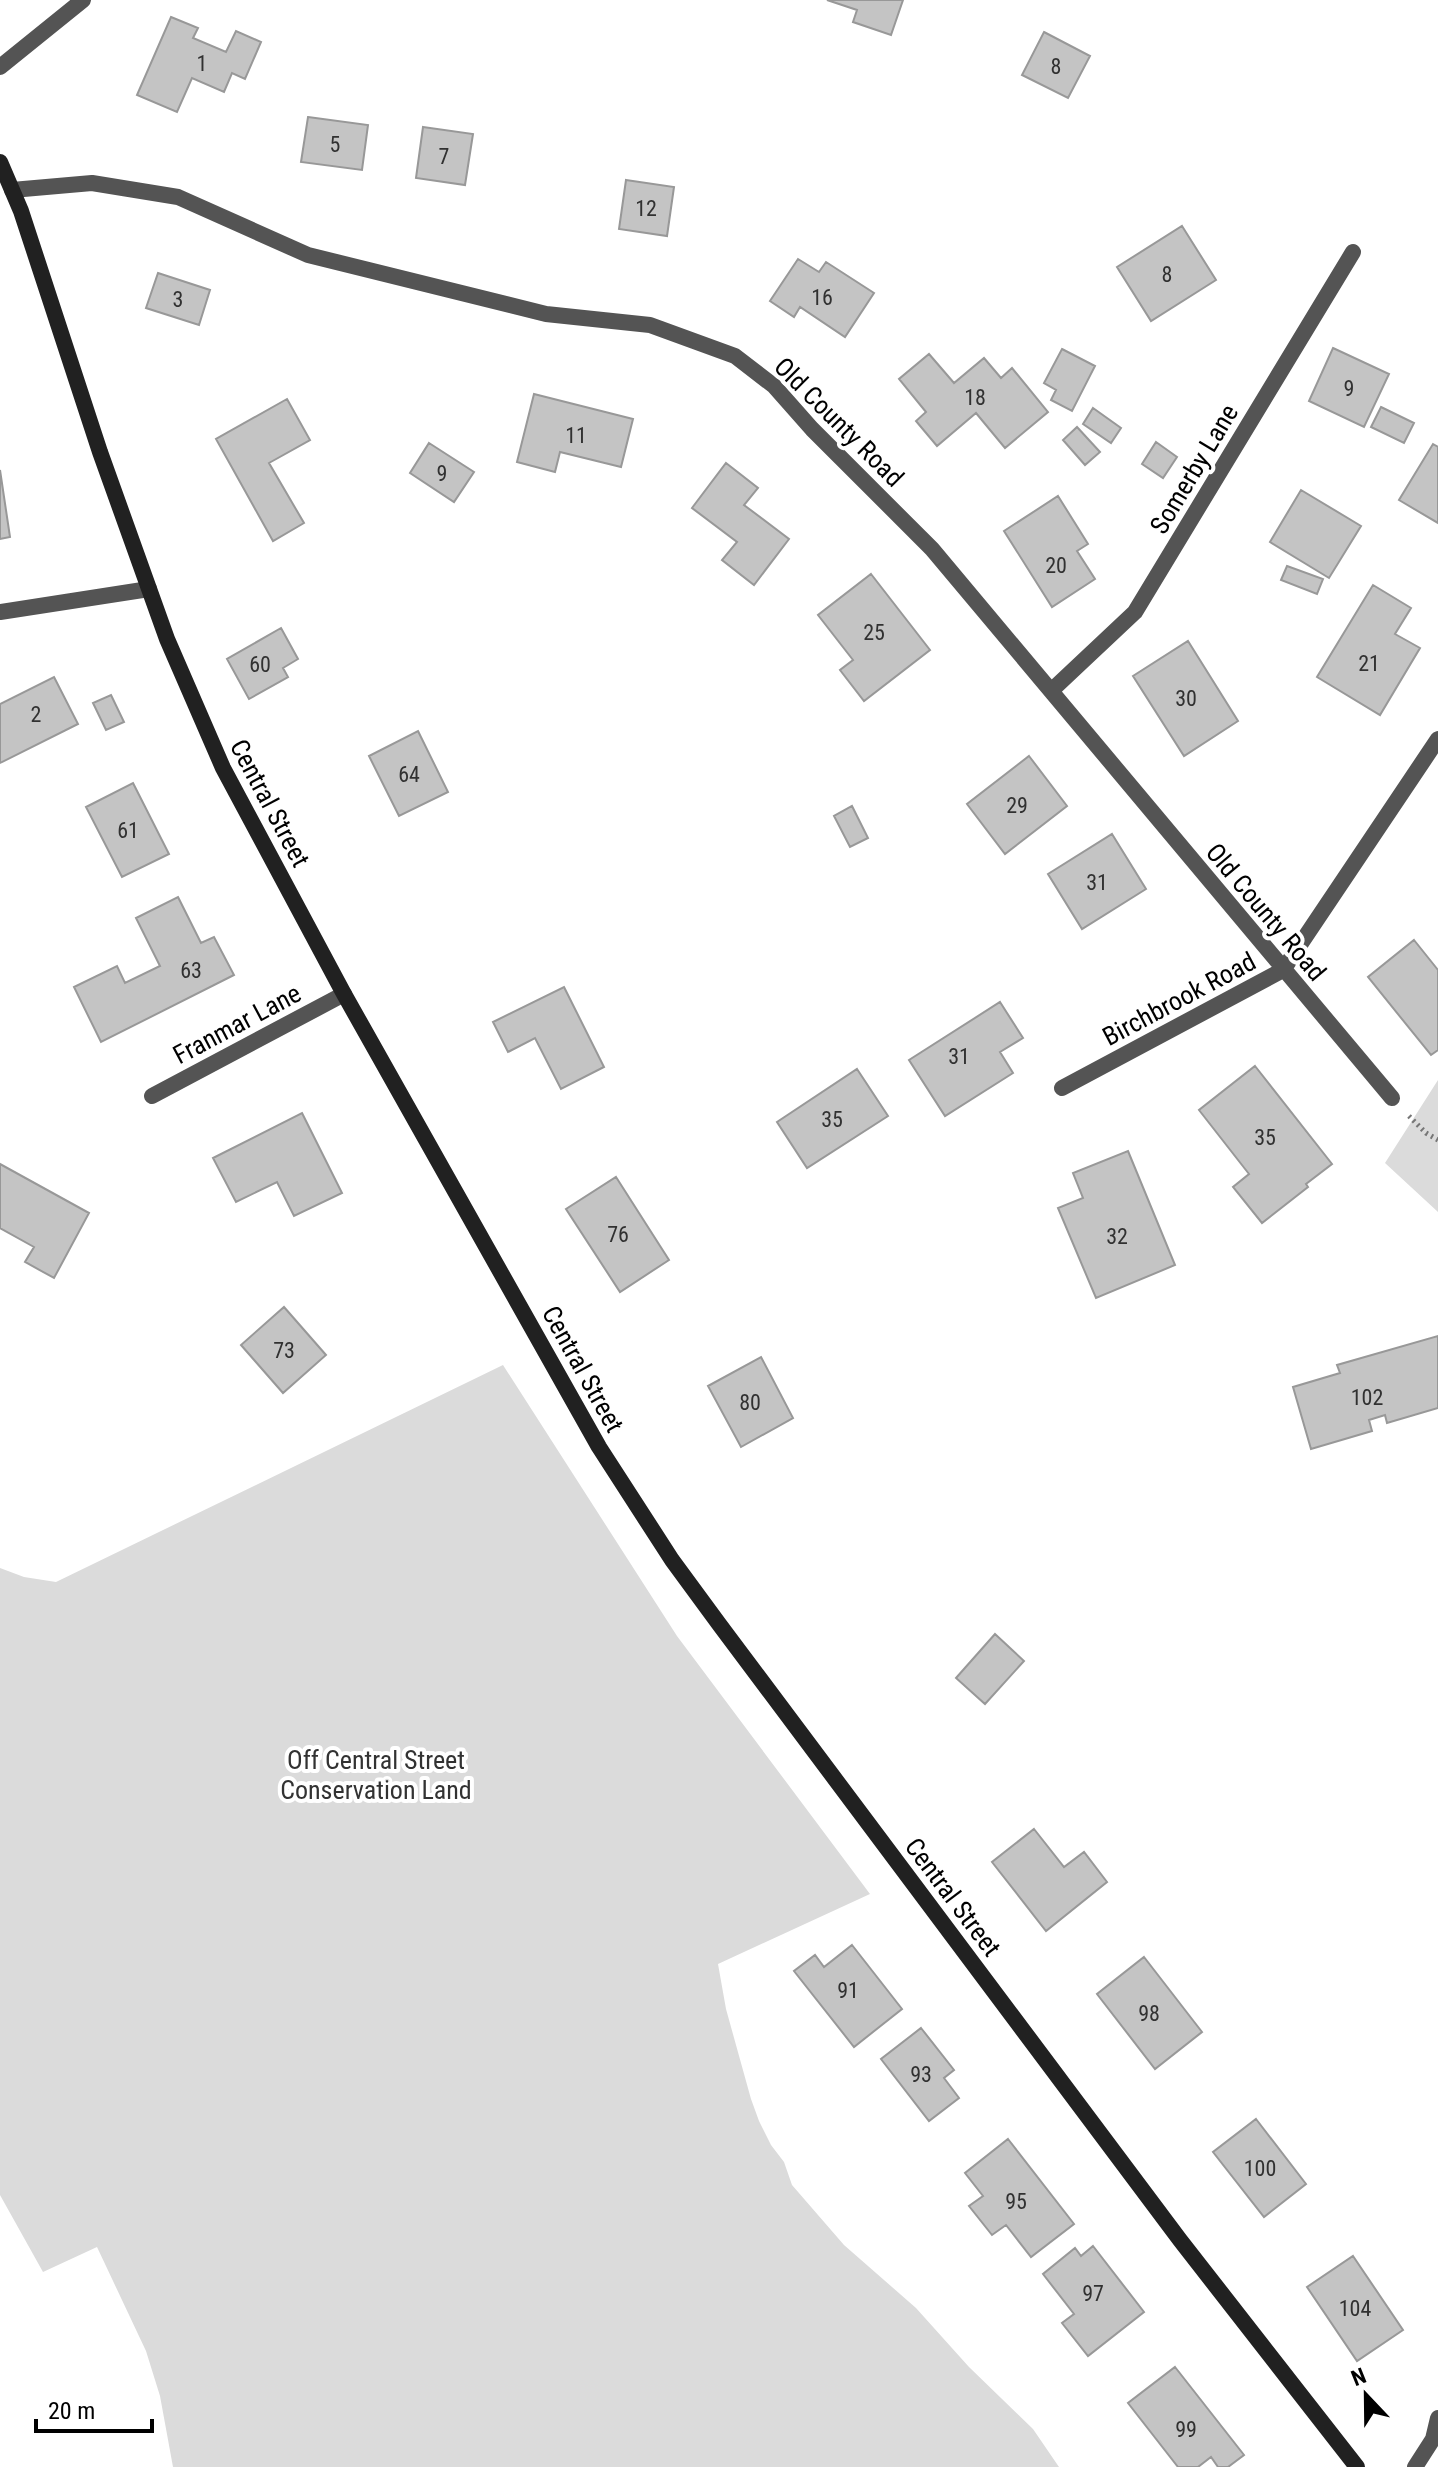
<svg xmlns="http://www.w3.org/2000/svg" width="1438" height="2467" font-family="'Roboto Condensed',sans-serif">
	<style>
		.green { fill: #dbdbdb }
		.building { fill: #c4c4c4; stroke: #989898; stroke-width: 2 }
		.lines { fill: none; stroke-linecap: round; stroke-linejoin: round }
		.path { stroke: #767676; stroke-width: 5; stroke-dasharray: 2 4; stroke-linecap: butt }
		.street { stroke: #545454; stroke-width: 16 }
		.secondary { stroke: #212121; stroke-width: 16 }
		.labels { text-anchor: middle; stroke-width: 8; stroke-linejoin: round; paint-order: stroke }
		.number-label { font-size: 22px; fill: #313131 }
		.street-label { font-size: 26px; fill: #000; stroke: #fff }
		.park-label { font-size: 26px; fill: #323232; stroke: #fff }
	</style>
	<rect width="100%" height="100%" fill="#fff"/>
	<path class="green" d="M1438 1080V1212L1385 1163Z
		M503 1365 677 1636 870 1894 718 1964 726 2009 751 2099 759 2121 771 2145 784 2162 792 2185 844 2245 916 2308 969 2367 1033 2429 1059 2467H173L160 2396 146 2351 97 2247 43 2272 0 2195V1568L24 1577 56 1582Z"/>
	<path class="building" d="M827 0H903L891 35 853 22 857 10Z
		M171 17 198 28 193 38 226 52 236 31 261 42 245 79 232 73 224 92 192 78 177 112 137 95Z
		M1044 32 1090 56 1068 98 1022 75Z
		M308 117 368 125 362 170 301 162Z
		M423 127 473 134 465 185 416 178Z
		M626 180 674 187 667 236 619 229Z
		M1182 226 1216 280 1151 321 1117 267Z
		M798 259 819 272 826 262 874 293 845 337 800 307 794 317 770 301Z
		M158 273 210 290 199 325 146 308Z
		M1333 348 1389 374 1364 427 1309 401Z
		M1062 349 1095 366 1072 411 1051 400 1056 390 1044 383Z
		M929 354 954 383 984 358 1001 378 1012 368 1048 412 1005 448 976 413 937 446 916 421 926 412 899 379Z
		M534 394 633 419 621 467 560 452 555 472 517 462Z
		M287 399 310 440 269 463 304 523 273 541 216 439Z
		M1381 407 1414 423 1404 443 1371 427Z
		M1093 408 1121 428 1111 443 1083 424Z
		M1077 427 1100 452 1085 465 1063 440Z
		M1156 442 1177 457 1163 478 1142 464Z
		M429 443 474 472 454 502 410 473Z
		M1433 444 1438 447V523L1399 500Z
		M726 463 758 488 744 505 789 539 754 585 722 560 737 542 692 508Z
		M0 470 10 537 0 539Z
		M1301 490 1361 526 1329 578 1270 542Z
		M1058 496 1088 544 1077 551 1095 579 1052 607 1004 531Z
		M1287 566 1323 579 1317 594 1281 580Z
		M871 574 930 650 864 701 840 670 853 660 818 615Z
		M1373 585 1411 608 1395 634 1420 648 1380 715 1317 677Z
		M281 628 298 659 283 668 288 677 249 699 227 659Z
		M1188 641 1238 721 1184 756 1133 676Z
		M54 677 78 724 0 763V704Z
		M111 695 124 722 106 730 93 703Z
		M418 731 448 792 399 816 369 756Z
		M1029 756 1067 806 1005 854 967 804Z
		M133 783 169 854 122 877 86 807Z
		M852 806 868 838 850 847 834 816Z
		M1112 834 1146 889 1082 929 1048 874Z
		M178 897 201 943 214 937 234 975 101 1042 74 987 117 966 125 983 160 966 136 918Z
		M1414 940 1438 970V1050L1431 1055 1368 977Z
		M564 987 604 1067 561 1089 535 1038 508 1052 493 1022Z
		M1000 1002 1023 1038 1000 1052 1013 1073 945 1116 909 1060Z
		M1255 1066 1332 1164 1306 1184 1308 1187 1262 1223 1233 1187 1249 1174 1199 1110Z
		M857 1069 888 1116 807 1168 777 1122Z
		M302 1113 342 1193 294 1216 277 1182 236 1202 213 1158Z
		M1128 1151 1175 1265 1096 1298 1058 1208 1083 1198 1073 1173Z
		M0 1164 89 1213 54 1278 25 1262 34 1247 0 1228Z
		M616 1177 669 1260 620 1292 566 1209Z
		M284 1307 326 1355 283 1393 241 1345Z
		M1438 1336V1408L1387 1423 1385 1415 1369 1420 1372 1431 1311 1449 1293 1387 1340 1373 1337 1365Z
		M761 1357 793 1418 741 1447 708 1386Z
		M995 1634 1024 1661 985 1704 956 1678Z
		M1034 1829 1064 1867 1084 1852 1107 1882 1046 1931 992 1862Z
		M852 1945 902 2009 854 2047 794 1971 815 1955 824 1967Z
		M1144 1957 1202 2032 1155 2069 1097 1994Z
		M921 2028 954 2070 944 2078 959 2098 929 2121 881 2059Z
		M1256 2119 1306 2184 1264 2217 1213 2152Z
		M1008 2139 1074 2224 1031 2257 1006 2225 992 2235 969 2206 983 2196 965 2173Z
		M1093 2246 1144 2312 1088 2356 1062 2323 1074 2314 1043 2274 1075 2248 1081 2256Z
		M1353 2256 1403 2330 1357 2361 1307 2287Z
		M1175 2367 1244 2455 1228 2467H1218L1211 2457 1198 2467H1178L1128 2403Z"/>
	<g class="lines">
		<path class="path" d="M1409 1116 1426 1133 1438 1140"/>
		<path class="street" d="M0 67 83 0
			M12 190 92 183 178 197 308 255 546 314 650 325 735 356 774 386 812 429 932 549 1392 1098
			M0 612 149 589
			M1051 691 1135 612 1353 252
			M1062 1088 1283 970 1438 739
			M152 1096 344 994
			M1415 2467 1433 2439 1438 2418"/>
		<path class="secondary" d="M0 162 21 211 100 452 167 639 223 768 344 994 599 1447 672 1560 719 1624 1180 2240 1357 2467"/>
	</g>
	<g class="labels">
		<g class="number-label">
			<text x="202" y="71">1</text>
			<text x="1056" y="74">8</text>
			<text x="335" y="152">5</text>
			<text x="444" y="164">7</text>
			<text x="646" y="216">12</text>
			<text x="1167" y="282">8</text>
			<text x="822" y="305">16</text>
			<text x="178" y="307">3</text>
			<text x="1349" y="396">9</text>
			<text x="975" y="405">18</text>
			<text x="576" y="443">11</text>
			<text x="442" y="481">9</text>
			<text x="1056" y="573">20</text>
			<text x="874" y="640">25</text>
			<text x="1369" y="671">21</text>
			<text x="260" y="672">60</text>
			<text x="1186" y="706">30</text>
			<text x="36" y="722">2</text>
			<text x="409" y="782">64</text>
			<text x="1017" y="813">29</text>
			<text x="128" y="838">61</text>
			<text x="1097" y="890">31</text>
			<text x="191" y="978">63</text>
			<text x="959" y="1064">31</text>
			<text x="832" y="1127">35</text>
			<text x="1265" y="1145">35</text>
			<text x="618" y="1242">76</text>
			<text x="1117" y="1244">32</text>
			<text x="284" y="1358">73</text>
			<text x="1367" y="1405">102</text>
			<text x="750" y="1410">80</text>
			<text x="848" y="1998">91</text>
			<text x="1149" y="2021">98</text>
			<text x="921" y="2082">93</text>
			<text x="1260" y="2176">100</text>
			<text x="1016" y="2209">95</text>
			<text x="1093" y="2301">97</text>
			<text x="1355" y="2316">104</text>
			<text x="1186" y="2437">99</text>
		</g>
		<g class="street-label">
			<text transform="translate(839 422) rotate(45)" y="9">Old County Road</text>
			<text transform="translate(1194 469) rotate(-59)" y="9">Somerby Lane</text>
			<text transform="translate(270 803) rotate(62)" y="9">Central Street</text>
			<text transform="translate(1266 912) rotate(50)" y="9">Old County Road</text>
			<text transform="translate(1179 999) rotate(-28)" y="9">Birchbrook Road</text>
			<text transform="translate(237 1024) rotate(-28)" y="9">Franmar Lane</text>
			<text transform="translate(583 1369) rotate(61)" y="9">Central Street</text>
			<text transform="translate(953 1897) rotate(53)" y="9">Central Street</text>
		</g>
		<g class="park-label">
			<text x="376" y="1769">Off Central Street<tspan x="376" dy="30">Conservation Land</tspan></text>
		</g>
	</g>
	<g transform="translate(1366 2395) rotate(338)" stroke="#ffffff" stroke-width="6" paint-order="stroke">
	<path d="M0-6L14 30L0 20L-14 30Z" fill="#000000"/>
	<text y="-12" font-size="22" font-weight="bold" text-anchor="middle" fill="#000000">N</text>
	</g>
	<path d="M36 2419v12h116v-12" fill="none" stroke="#000000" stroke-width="4"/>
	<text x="48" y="2419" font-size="24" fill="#000000" stroke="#ffffff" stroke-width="6" paint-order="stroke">20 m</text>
</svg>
